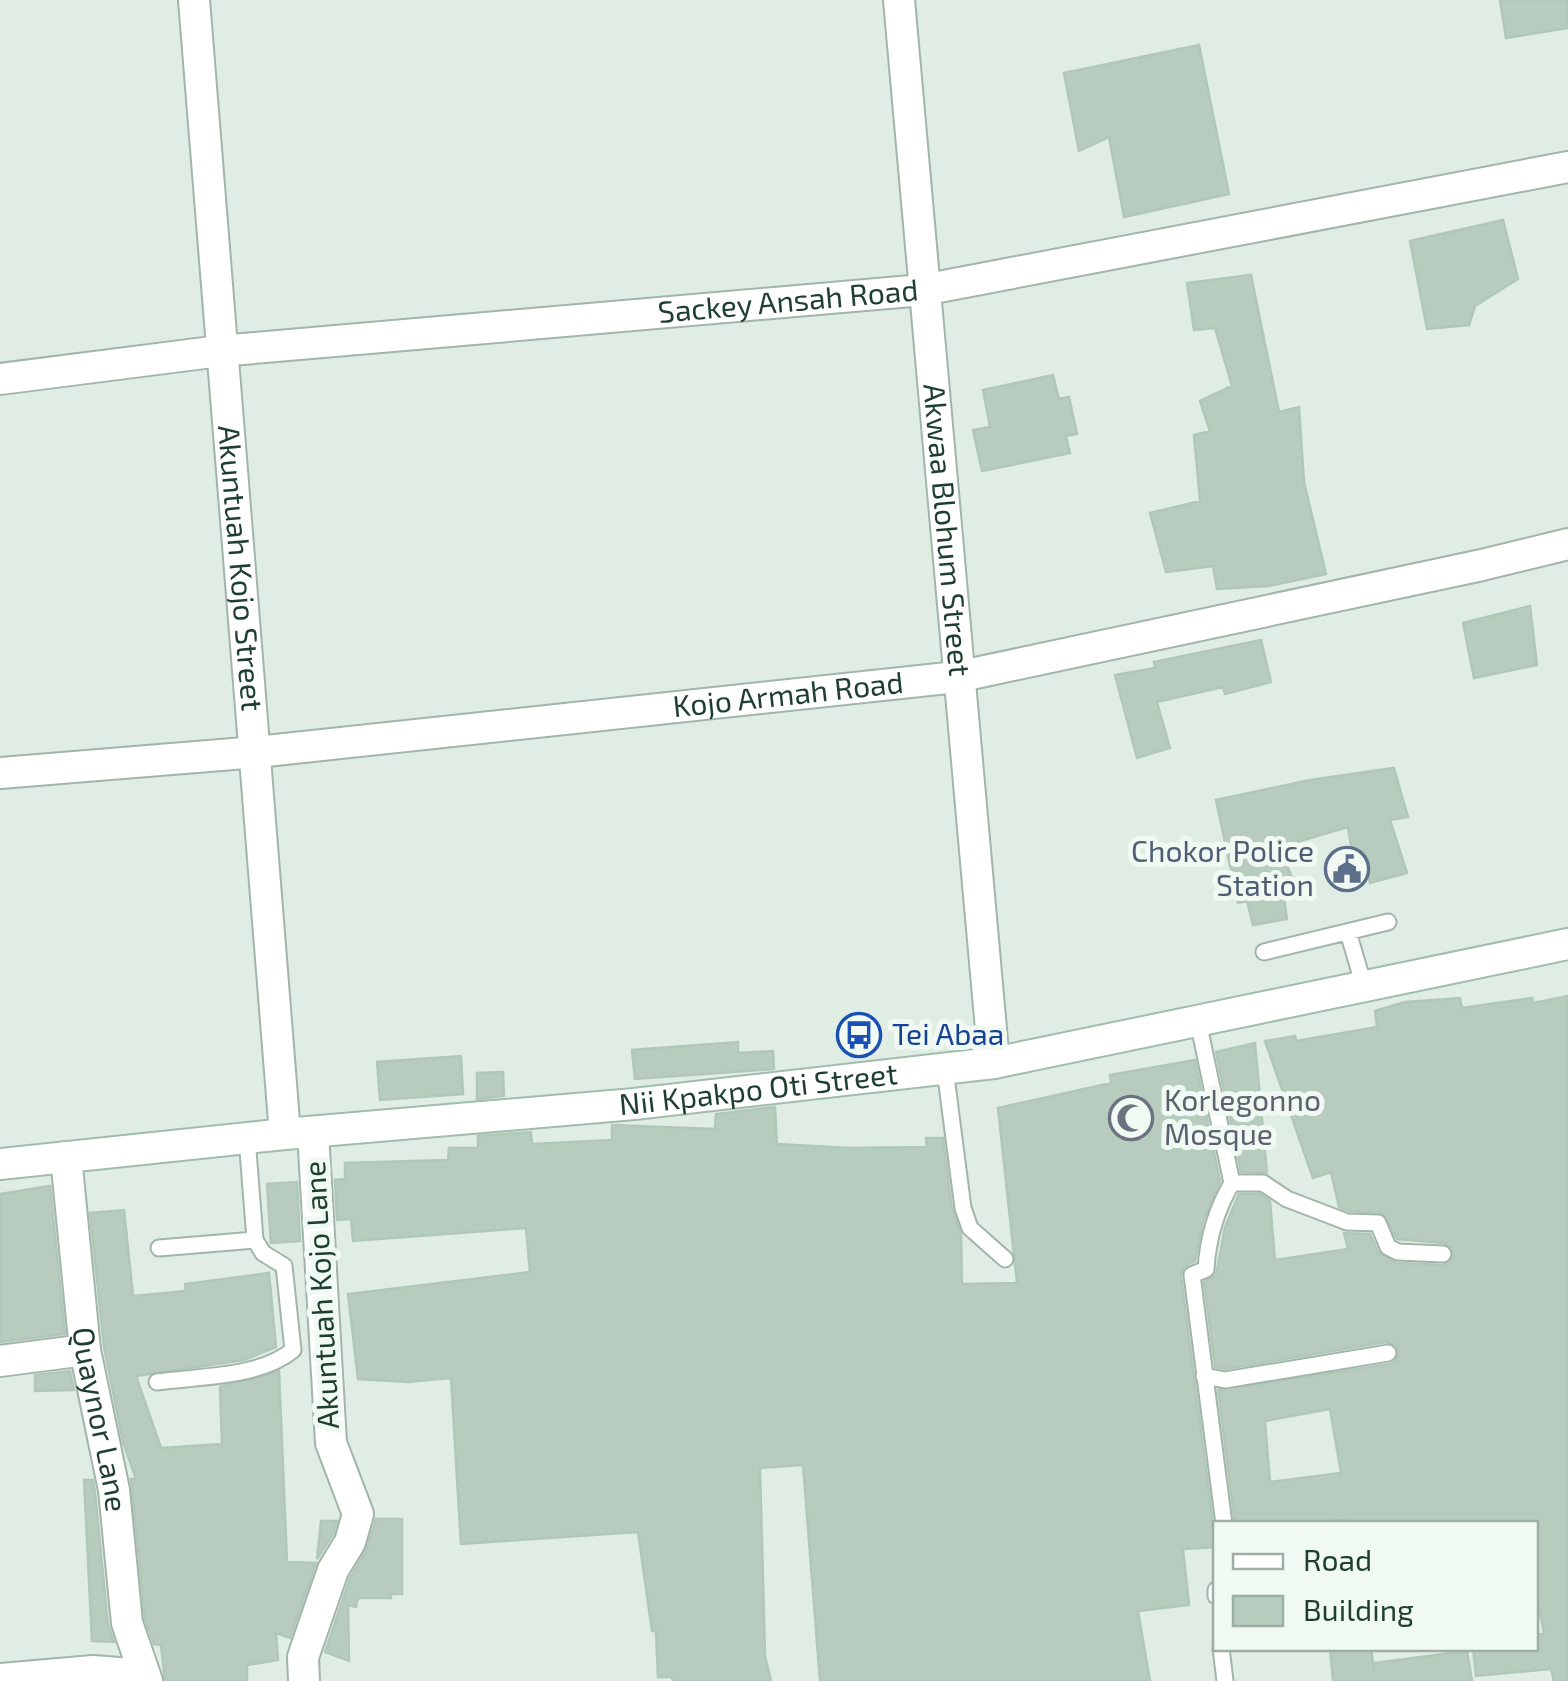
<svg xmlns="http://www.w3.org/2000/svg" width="1568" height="1681" font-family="'Exo 2',sans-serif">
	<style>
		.building { fill: #b8cbbf; stroke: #b1c7b9; stroke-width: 2.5; fill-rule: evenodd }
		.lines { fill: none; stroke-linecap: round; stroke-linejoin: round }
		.lane-casing { stroke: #a2b5aa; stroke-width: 19 }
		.street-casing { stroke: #a2b5aa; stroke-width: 34 }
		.secondary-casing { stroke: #a0bdac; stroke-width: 34 }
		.lane { stroke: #fff; stroke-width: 15 }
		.street { stroke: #fff; stroke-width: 30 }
		.secondary { stroke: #fff; stroke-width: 30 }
		.labels { text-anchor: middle; stroke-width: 10; stroke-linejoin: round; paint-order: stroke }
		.street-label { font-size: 30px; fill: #1e3f2f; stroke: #f1f9f3 }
		.service-label { font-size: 30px; fill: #4e5e75; stroke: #f1f9f3; text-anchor: end }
		.transit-label { font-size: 30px; fill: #164399; stroke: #f1f9f3; text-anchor: start }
		.worship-label { font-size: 30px; fill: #5b616d; stroke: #f1f9f3; text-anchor: start }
	</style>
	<rect width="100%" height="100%" fill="#e0ede4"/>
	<path class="building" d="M1500 0H1568V28L1506 38Z
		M1199 45 1229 194 1124 217 1109 137 1079 151 1064 73Z
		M1503 220 1518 279 1475 306 1469 325 1427 329 1410 241Z
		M1251 275 1279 412 1299 407 1304 482 1326 574 1269 586 1217 589 1213 566 1166 572 1150 513 1200 501 1194 435 1210 431 1200 401 1232 386 1215 328 1194 330 1187 283Z
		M1053 375 1059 399 1069 397 1077 434 1066 436 1070 453 982 471 973 430 990 427 983 390Z
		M1530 606 1537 665 1474 678 1463 623Z
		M1261 640 1271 682 1225 694 1223 687 1157 702 1170 748 1137 758 1115 675 1155 668 1154 662Z
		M1394 768 1408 817 1390 820 1407 873 1370 883 1367 870 1355 871 1348 827 1280 847 1294 883 1285 884 1292 899H1284L1287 919 1253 925 1247 901 1238 903 1216 800 1310 780Z
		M1568 996V1681H1554L1551 1669 1476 1676 1473 1648H1536V1635L1544 1633 1536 1592V1524H1350L1349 1519 1308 1524H1235L1218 1390 1390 1364 1396 1361 1399 1352 1396 1345 1386 1342 1225 1369 1215 1367 1204 1282 1216 1275 1225 1227 1239 1194H1260L1270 1201 1275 1260 1348 1249 1344 1233 1370 1234 1378 1252 1397 1263 1443 1265 1454 1255 1452 1248 1444 1243 1397 1239 1383 1213 1349 1211 1339 1207 1331 1172 1313 1178 1265 1041 1295 1036 1296 1041 1377 1027 1375 1011 1405 1002 1460 998 1462 1008 1532 998 1533 1003ZM1330 1409 1341 1473 1270 1482 1265 1421Z
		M738 1042V1053L773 1051 774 1069 635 1079 632 1050Z
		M1255 1043 1267 1173 1241 1172 1216 1052Z
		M461 1056 463 1094 380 1100 377 1062Z
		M1195 1060 1220 1181 1203 1221 1195 1261 1183 1268 1181 1276 1216 1547 1183 1549 1189 1605 1138 1611 1150 1681H820L803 1465 760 1468 765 1656 771 1681H673L672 1677H658L656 1631H652L638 1532 461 1544 451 1378 407 1382 358 1379 348 1294 530 1272 526 1228 353 1241 351 1219 337 1220 335 1180 345 1179V1163L448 1160 449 1148H478V1136L531 1132 532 1144 612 1140V1125L715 1129 716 1114 775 1107 777 1144 849 1148 927 1147 926 1138H943L952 1209 961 1234 962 1284 1017 1283 998 1108 1111 1083 1110 1075Z
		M503 1072 504 1096 477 1099V1073Z
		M297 1182 300 1241 271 1243 267 1184Z
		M50 1186 65 1334 0 1342V1194Z
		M124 1210 133 1296 186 1291 185 1284 269 1273 276 1347 244 1360 136 1376 161 1448 222 1444 220 1387 279 1371 287 1562 316 1563 290 1638 276 1633 278 1660 247 1665V1681H165L161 1645 154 1644 145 1619 131 1479H136L123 1442 104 1347 90 1213Z
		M70 1371 74 1390 35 1391V1375Z
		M84 1480H93L95 1493 108 1625 114 1642 92 1641Z
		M376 1519H402V1594H391V1598H358L356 1607 348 1605 349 1661 325 1652 350 1578 366 1551Z
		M321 1521H337L333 1534 317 1559Z
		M1330 1648H1371L1374 1671V1663L1467 1651 1472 1681H1333Z"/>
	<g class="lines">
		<defs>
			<path id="lane" d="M1348 932 1364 986
				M1264 952 1388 922
				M1198 1021 1232 1183C1216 1210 1208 1237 1206 1269L1192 1275 1224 1524
				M945 1069 963 1208 970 1228 1005 1259
				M1232 1183H1263L1287 1199 1347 1222 1378 1223 1388 1247 1398 1252 1443 1254
				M159 1248 255 1240
				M1204 1376 1225 1380 1388 1353
				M157 1382C199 1376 259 1378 293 1350L284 1266 263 1253 255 1240 247 1138
				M1216 1590V1596
				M1221 1648 1225 1681"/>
			<g id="street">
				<path id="s1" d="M194 0C222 378 258 756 285 1134"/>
				<path id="s2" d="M899 0 994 1063"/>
				<path id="s3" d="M0 379 220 351 923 290 1568 167"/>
				<path id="s4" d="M0 773 257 752 957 677 1482 565 1568 544"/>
				<path id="s5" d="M66 1157 85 1350 114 1490 127 1623 147 1681"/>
				<path d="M0 1361 85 1350"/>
				<path d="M0 1679 93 1671 144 1675"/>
				<path d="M304 1681 303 1657 333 1570 350 1542 358 1514 331 1443 313 1132"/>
			</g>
			<g id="secondary">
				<path id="s6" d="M0 1164 285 1134 634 1104 994 1063 1568 944"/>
			</g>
		</defs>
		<use href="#lane" class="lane-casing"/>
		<use href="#street" class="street-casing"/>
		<use href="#secondary" class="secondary-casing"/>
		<use href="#lane" class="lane"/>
		<use href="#street" class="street"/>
		<use href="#secondary" class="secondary"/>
	</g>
	<defs>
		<symbol id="civic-ring" viewBox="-11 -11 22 22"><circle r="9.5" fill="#f1f9f3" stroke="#5c6f8a" stroke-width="1.5"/><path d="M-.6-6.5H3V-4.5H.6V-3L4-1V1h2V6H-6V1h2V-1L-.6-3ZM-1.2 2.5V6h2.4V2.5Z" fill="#5c6f8a"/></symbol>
		<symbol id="bus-ring" viewBox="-11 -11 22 22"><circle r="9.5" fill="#f1f9f3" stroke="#1a4fb4" stroke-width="1.5"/><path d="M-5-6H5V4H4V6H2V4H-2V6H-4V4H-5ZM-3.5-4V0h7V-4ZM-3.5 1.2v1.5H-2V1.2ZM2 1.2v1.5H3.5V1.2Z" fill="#1a4fb4"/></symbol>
		<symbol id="mosque-ring" viewBox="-11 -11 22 22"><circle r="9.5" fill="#f1f9f3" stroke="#6b7280" stroke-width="1.5"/><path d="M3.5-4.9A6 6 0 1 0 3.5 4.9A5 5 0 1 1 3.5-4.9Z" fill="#6b7280"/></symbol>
	</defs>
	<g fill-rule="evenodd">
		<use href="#civic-ring" x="1322" y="844" width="50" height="50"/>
		<use href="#bus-ring" x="834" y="1010" width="50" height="50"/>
		<use href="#mosque-ring" x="1106" y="1093" width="50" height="50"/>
	</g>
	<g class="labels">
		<g class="street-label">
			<text dy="10" stroke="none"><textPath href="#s3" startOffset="792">Sackey Ansah Road</textPath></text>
			<text dy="10" stroke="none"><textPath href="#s2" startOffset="532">Akwaa Blohum Street</textPath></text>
			<text dy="10" stroke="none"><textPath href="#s1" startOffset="570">Akuntuah Kojo Street</textPath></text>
			<text dy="10" stroke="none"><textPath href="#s4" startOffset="792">Kojo Armah Road</textPath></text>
			<text dy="10" stroke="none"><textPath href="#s6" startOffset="762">Nii Kpakpo Oti Street</textPath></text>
			<text transform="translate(322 1295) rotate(-93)" y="10">Akuntuah Kojo Lane</text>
			<text dy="10" stroke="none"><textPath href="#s5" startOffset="265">Quaynor Lane</textPath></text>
		</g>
		<g class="service-label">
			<text x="1314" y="862">Chokor Police<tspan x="1314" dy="34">Station</tspan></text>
		</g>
		<g class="transit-label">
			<text x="892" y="1045">Tei Abaa</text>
		</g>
		<g class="worship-label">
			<text x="1164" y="1111">Korlegonno<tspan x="1164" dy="34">Mosque</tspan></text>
		</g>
	</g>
	<rect x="1213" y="1521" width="325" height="130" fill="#f1f9f3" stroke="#9dafa5" stroke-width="2.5"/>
	<rect x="1233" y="1554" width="50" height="15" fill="#ffffff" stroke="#9dafa5" stroke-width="2.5"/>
	<text x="1303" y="1571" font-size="30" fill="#1e3f2f">Road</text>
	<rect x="1233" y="1596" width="50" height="30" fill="#b8cbbf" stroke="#9dafa5" stroke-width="2.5"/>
	<text x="1303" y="1621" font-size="30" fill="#1e3f2f">Building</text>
</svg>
